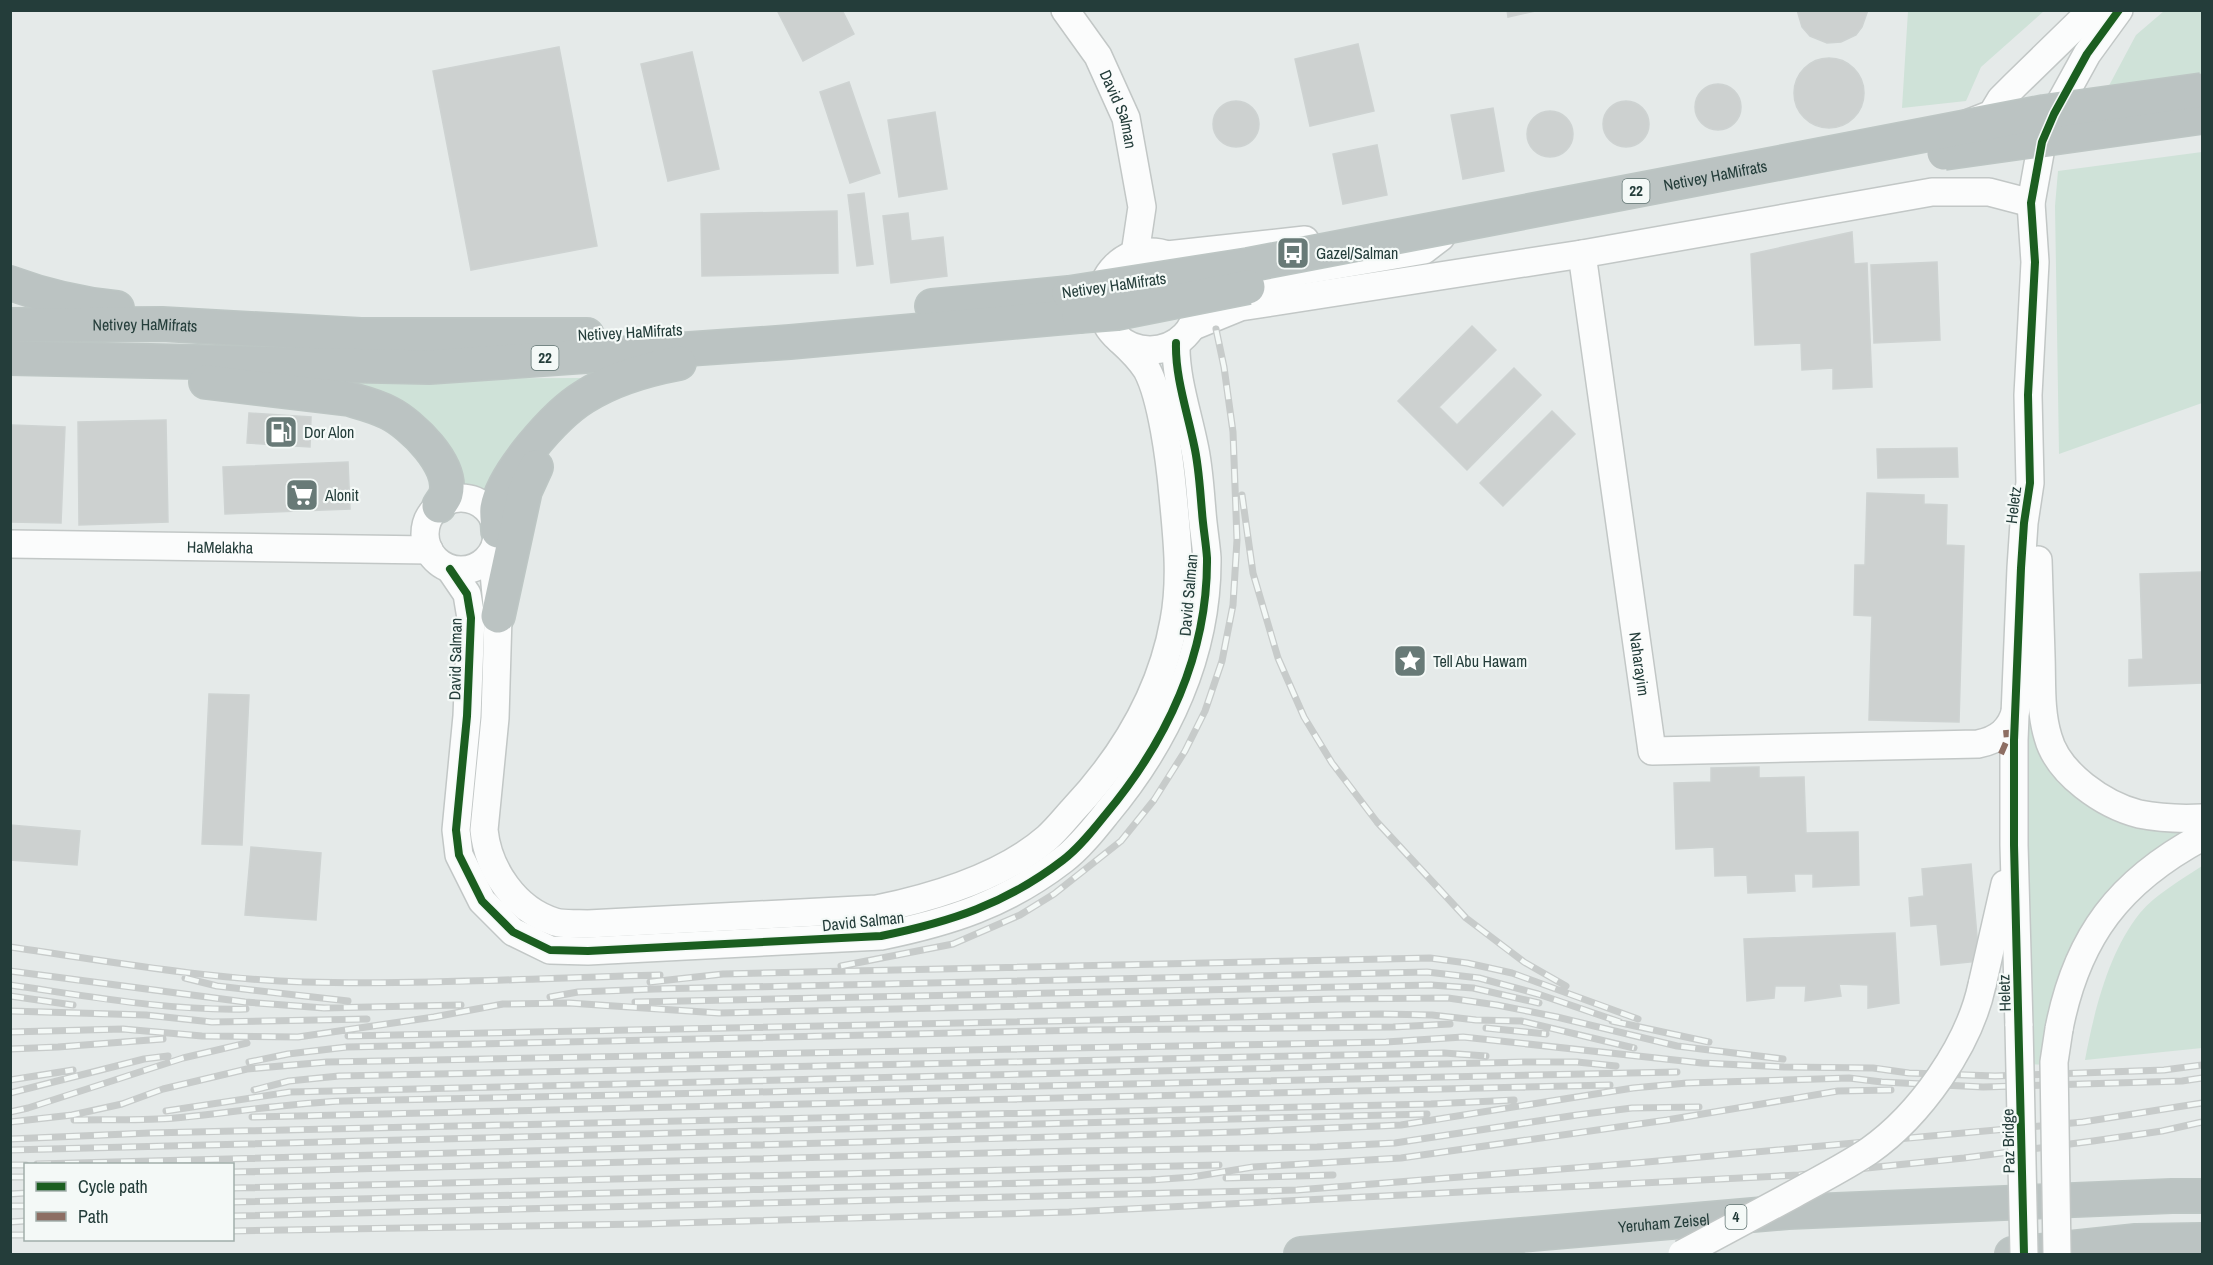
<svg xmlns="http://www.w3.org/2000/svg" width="2213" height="1265" font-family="'Archivo Narrow',sans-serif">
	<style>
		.green { fill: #cfe2d8 }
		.building { fill: #cdd1d0; stroke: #ced3d2; stroke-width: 1.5 }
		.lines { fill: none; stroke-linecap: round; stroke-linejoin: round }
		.minor-casing { stroke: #c2c7c6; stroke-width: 30 }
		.highway-casing { stroke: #bdc6c4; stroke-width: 36 }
		.minor { stroke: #fbfcfc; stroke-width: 27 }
		.highway { stroke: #bbc3c2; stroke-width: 33 }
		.rail-casing { stroke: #c7cbca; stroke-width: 7 }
		.rail { stroke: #f4f9f7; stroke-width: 4.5; stroke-dasharray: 14; stroke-linecap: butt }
		.minor-bridge-casing { stroke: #c2c7c6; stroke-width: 30; stroke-linecap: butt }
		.highway-bridge-casing { stroke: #bdc6c4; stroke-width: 36; stroke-linecap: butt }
		.minor-bridge { stroke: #fbfcfc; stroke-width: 27 }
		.highway-bridge { stroke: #bbc3c2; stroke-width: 33 }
		.quiet { stroke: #8d6e63; stroke-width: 6; stroke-dasharray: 12 6; stroke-linecap: butt }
		.cycleway-casing { stroke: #f4f9f7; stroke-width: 11 }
		.cycleway { stroke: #1b5e20; stroke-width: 8 }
		.labels { text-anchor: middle; stroke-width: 4.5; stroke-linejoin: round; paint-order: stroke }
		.shield { fill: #f4f9f7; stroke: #627573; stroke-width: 1.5 }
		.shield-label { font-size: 15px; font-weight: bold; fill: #243d3a }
		.street-label { font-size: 16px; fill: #243d3a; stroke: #f4f9f7 }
		.poi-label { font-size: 16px; fill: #243d3a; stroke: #f4f9f7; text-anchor: start }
	</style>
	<rect width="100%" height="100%" fill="#e5eae9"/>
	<path class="green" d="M1908 11V10L2044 11 1981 67 1966 101 1902 108Z
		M2164 11H2202V81L2104 95 2136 35Z
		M2202 152V403L2059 454 2055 206 2058 171Z
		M583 378 492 495 458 487 453 467 301 379Z
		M2022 668 2062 774 2199 825 2132 874 2046 1065 2029 1064Z
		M2202 866V1048L2085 1060C2094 1012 2108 953 2140 913 2156 894 2181 880 2202 866Z"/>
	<path class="building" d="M777 10H842L854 34 803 61Z
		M1507 10H1540L1508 17Z
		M1797 10H1868L1862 27 1856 35 1841 42 1827 43 1810 36 1802 27Z
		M1358 44 1374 111 1310 126 1295 59Z
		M559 47 597 246 471 270 433 71Z
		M692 52 719 169 668 181 641 64Z
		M1794 93a35 35 0 1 1 70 0a35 35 0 1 1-70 0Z
		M849 82 880 173 850 183 820 92Z
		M1695 107a23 23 0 1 1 46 0a23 23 0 1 1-46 0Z
		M1213 124a23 23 0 1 1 46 0a23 23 0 1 1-46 0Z
		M1603 124a23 23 0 1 1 46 0a23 23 0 1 1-46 0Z
		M1493 108 1504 171 1463 179 1451 115Z
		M1527 134a23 23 0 1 1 46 0a23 23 0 1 1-46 0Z
		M935 112 947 189 899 197 888 120Z
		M1377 145 1387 195 1343 204 1333 154Z
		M864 193 873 264 857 266 848 195Z
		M837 211 838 273 702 276 701 214Z
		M908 213 911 241 943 237 947 276 891 283 883 216Z
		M1852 232 1854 264 1867 263 1872 387 1833 389V368L1802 370 1801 343 1755 345 1751 254Z
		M1937 262 1940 340 1874 343 1871 265Z
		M1472 326 1496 350 1439 407 1457 425 1514 368 1541 395 1467 470 1398 401Z
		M1552 411 1575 434 1503 506 1480 483Z
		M249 413 311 417 310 447 247 443Z
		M166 420 168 522 79 525 78 422Z
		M11 425 65 427 61 523 10 522Z
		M1957 448 1958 477 1878 478 1877 449Z
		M348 462 350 509 225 514 223 467Z
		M1867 493 1924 495V504L1947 505 1946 545 1964 546 1959 722 1869 720 1872 616 1854 615 1855 565H1865Z
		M2202 572V683L2129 686V660L2143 659 2140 574Z
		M209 694 249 695 242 845 202 844Z
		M1759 767V778L1804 777 1806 833 1858 832 1859 885 1813 887V874H1794L1795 891 1748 893 1747 875 1715 876 1714 847 1676 849 1674 783 1711 782V768Z
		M10 825 80 831 77 865 10 860Z
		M251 847 321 853 316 920 245 915Z
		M1971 864 1979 961 1941 965 1937 924 1911 926 1909 898 1924 896 1922 869Z
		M1895 933 1899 1003 1868 1008V985L1839 984 1841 996 1805 1001 1806 986H1775L1774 998 1747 1001 1744 939Z"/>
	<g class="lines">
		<defs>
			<g id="minor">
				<path id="s1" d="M1065 10 1098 56 1126 118 1142 207 1135 254"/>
				<path d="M1969 123 1992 114 2001 99 2015 85 2092 10"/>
				<circle cx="1150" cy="301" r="49"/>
				<path id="s2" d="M1582 254 1652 751 1978 744C1998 740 2011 730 2016 709"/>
				<path d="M1167 255 1305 240"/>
				<path d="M1244 304 1265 286 1295 272 1424 250 1441 237 1448 225"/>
				<path d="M1191 327 1240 307 1582 254 1932 192H1989L2031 203"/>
				<circle cx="461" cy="534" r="36"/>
				<path id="s3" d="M10 544 429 550"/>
				<path d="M496 544 493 562 498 616 495 718 484 830C488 869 515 910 555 922 565 925 578 923 588 924L877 909C935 897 1002 877 1047 838 1056 830 1064 820 1072 811 1122 758 1161 694 1174 621 1182 579 1177 537 1173 495 1170 462 1162 398 1147 370 1140 359 1130 349 1120 340"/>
				<path d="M2038 560C2039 592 2040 624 2041 656 2042 683 2040 711 2048 737 2058 774 2104 805 2139 814 2159 818 2182 819 2202 818"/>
				<path d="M450 569 467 594 471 618 467 716 456 830 459 855 482 901 513 932 550 950 588 951 881 936C950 922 1006 904 1063 860 1079 848 1094 829 1106 814 1167 741 1208 654 1207 558 1206 543 1203 527 1202 512 1200 490 1199 467 1194 445 1187 411 1175 376 1176 343"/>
				<path d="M1982 985 2005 884"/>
				<path d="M2019 1026 2014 845V740L2021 568 2024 523 2030 483 2028 395 2035 262 2031 203 2042 142 2054 114 2087 54 2119 10"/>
				<path d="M2059 1029C2077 936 2120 881 2202 837"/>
			</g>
			<g id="highway">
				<path d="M10 283C45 296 80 304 117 308"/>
				<path d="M932 306 1069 293"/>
				<path id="s4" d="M10 325 162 324 361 335H587"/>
				<path d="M10 358 429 367 790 342 1079 316"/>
				<path d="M206 382 349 399C363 403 376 406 389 413 411 424 454 465 446 494 445 498 441 502 439 506"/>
				<path d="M498 531C498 524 496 515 497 508 503 474 555 415 584 397 612 379 647 369 679 363"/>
				<path d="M498 616 525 491 536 467"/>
				<path id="s5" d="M1301 1254 1788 1212 2172 1196H2202"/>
				<path d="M2012 1254 2136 1241 2202 1240"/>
			</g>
		</defs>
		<use href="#minor" class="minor-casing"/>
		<use href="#highway" class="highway-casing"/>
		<use href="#minor" class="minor"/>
		<use href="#highway" class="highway"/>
		<defs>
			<path id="rail" d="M1242 495 1253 573 1278 658 1304 717 1332 763 1377 822 1466 918 1524 962 1566 986
				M10 947C108 961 206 979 304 982 423 985 541 978 660 975
				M841 966 953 944 1020 915 1054 894 1121 841 1154 800 1185 751 1205 711 1222 661 1233 605 1237 540 1233 432 1224 367 1216 329
				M10 971 245 1002 324 1008 461 1005
				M185 978 217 986 348 1001
				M650 982 723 974 1430 958 1467 963 1512 973 1638 1019
				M10 985C88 996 167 1011 246 1009
				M10 996 73 1005
				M550 997 578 992 655 989 1427 972 1479 978 1538 994 1620 1022
				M635 1002 1431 985 1473 988 1539 1003
				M10 1011 146 1015 212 1022 367 1019
				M1612 1021 1709 1042
				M1486 1028 1546 1034
				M10 1032 123 1029 202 1036 298 1037 434 1017 503 1004 569 1003 719 1013 1333 999 1448 998 1497 1005 1557 1017 1677 1046 1783 1059
				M348 1036 1381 1014 1432 1015 1476 1020 1521 1021 1634 1048
				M10 1049 58 1047 163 1039
				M249 1062 288 1054 347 1047 1085 1030 1393 1027 1450 1024
				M10 1080 73 1070
				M254 1090 289 1081 339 1076 1444 1053 1486 1056
				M10 1093 144 1059 168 1056
				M166 1111 290 1092 1525 1062H1577L1616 1066
				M10 1112 28 1108 183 1058 247 1043
				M252 1117 1610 1085
				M74 1120C107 1119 141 1121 175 1118 231 1113 287 1103 344 1101L1677 1072
				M10 1122 72 1115 122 1104 163 1089 247 1069 327 1062 1386 1042 1463 1037 1702 1063 1784 1067 1873 1068 1909 1073 1995 1076 2164 1070 2202 1065
				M10 1139 150 1133 1431 1104 1514 1100
				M10 1150 1427 1114
				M37 1164 1238 1132 1401 1125 1633 1088 1687 1083 1849 1078 1882 1082 1983 1087 2182 1081 2202 1078
				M10 1165H26
				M232 1172 1073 1151 1317 1147 1395 1143 1577 1115 1632 1108 1699 1107
				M10 1177H26
				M1226 1178 1333 1175
				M232 1188 1219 1165
				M10 1194 26 1193
				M232 1202 1151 1180 1192 1177 1253 1167 1401 1158 1667 1120 1838 1091 1891 1090
				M10 1206H26
				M232 1216 1297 1190 1636 1163 2083 1122 2202 1103
				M10 1222 26 1221
				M232 1231 641 1224 1069 1212 1799 1175 1964 1158 2093 1141 2162 1131 2202 1122
				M10 1235H26"/>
		</defs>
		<use href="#rail" class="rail-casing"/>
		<use href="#rail" class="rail"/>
		<defs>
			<path id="minor-bridge" d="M2019 1026 2024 1254
				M1682 1254C1719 1234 1756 1214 1794 1194 1819 1180 1845 1167 1869 1151 1920 1115 1969 1046 1982 985
				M2057 1254 2054 1062 2059 1029"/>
			<g id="highway-bridge">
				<path d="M1944 153 2202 117"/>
				<path id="s6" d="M1069 293 1248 265 2044 112 2202 90"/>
				<path d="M1079 316 1117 313 1248 287"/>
			</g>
		</defs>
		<use href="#minor-bridge" class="minor-bridge-casing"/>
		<use href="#highway-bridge" class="highway-bridge-casing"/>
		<use href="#minor-bridge" class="minor-bridge"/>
		<use href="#highway-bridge" class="highway-bridge"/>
		<path class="quiet" d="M2001 754 2007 740 2006 730"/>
		<defs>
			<path id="cycleway" d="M450 569 467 594 471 618 467 716 456 830 459 855 482 901 513 932 550 950 588 951 881 936C950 922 1006 904 1063 860 1079 848 1094 829 1106 814 1167 741 1208 654 1207 558 1206 543 1203 527 1202 512 1200 490 1199 467 1194 445 1187 411 1175 376 1176 343
				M2024 1254 2014 845V740L2021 568 2024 523 2030 483 2028 395 2035 262 2031 203 2042 142 2054 114 2087 54 2119 10"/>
		</defs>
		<use href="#cycleway" class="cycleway-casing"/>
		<use href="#cycleway" class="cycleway"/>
	</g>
	<defs>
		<symbol id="bus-square" viewBox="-11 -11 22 22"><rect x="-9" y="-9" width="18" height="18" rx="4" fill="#687a77" stroke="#f4f9f7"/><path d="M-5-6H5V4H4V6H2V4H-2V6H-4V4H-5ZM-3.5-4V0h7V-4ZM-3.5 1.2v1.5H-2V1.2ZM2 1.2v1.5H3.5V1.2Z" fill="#fff"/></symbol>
		<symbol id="fuel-square" viewBox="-11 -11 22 22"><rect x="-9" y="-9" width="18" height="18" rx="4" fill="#687a77" stroke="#f4f9f7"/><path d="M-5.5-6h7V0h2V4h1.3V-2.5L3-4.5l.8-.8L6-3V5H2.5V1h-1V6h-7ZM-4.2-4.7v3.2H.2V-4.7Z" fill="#fff"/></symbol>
		<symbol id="supermarket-square" viewBox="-11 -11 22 22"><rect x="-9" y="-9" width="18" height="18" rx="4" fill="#687a77" stroke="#f4f9f7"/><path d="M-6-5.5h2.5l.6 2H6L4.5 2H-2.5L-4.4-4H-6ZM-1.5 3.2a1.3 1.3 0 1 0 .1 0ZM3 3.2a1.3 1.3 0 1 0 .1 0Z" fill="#fff"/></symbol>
		<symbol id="sight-square" viewBox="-11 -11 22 22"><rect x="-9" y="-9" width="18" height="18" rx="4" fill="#687a77" stroke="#f4f9f7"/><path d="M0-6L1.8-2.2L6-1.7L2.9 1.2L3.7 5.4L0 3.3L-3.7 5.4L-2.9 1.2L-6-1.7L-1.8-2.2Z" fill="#fff"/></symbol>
	</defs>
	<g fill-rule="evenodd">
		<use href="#bus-square" x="1274" y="234" width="38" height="38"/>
		<use href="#fuel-square" x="262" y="413" width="38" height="38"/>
		<use href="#supermarket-square" x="283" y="476" width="38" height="38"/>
		<use href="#sight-square" x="1391" y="642" width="38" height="38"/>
	</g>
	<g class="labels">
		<g class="shield">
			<rect x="1622.5" y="179" width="27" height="24" rx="4.5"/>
			<rect x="531.5" y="346" width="27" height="24" rx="4.5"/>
			<rect x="1725.5" y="1205" width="21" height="24" rx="4.5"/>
		</g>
		<g class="shield-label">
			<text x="1636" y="196">22</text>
			<text x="545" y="363">22</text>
			<text x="1736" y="1222">4</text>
		</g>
		<g class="street-label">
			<text dy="6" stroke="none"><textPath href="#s1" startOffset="114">David Salman</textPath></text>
			<text dy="6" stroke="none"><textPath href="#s6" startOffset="657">Netivey HaMifrats</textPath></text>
			<text transform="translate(1114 285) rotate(-8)" y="6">Netivey HaMifrats</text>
			<text dy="6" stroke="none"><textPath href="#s4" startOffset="135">Netivey HaMifrats</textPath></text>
			<text transform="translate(630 332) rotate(-3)" y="6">Netivey HaMifrats</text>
			<text transform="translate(2013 505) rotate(-83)" y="6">Heletz</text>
			<text dy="6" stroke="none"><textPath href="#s3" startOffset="210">HaMelakha</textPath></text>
			<text transform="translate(1188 595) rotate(-85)" y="6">David Salman</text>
			<text transform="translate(455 659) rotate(-89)" y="6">David Salman</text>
			<text dy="6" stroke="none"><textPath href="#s2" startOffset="414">Naharayim</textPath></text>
			<text transform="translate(863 921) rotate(-6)" y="6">David Salman</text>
			<text transform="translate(2004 993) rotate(-92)" y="6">Heletz</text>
			<text transform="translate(2008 1141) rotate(-91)" y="6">Paz Bridge</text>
			<text dy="6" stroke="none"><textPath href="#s5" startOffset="364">Yeruham Zeisel</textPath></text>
		</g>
		<g class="poi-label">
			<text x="1316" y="259">Gazel/Salman</text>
			<text x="304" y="438">Dor Alon</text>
			<text x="325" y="501">Alonit</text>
			<text x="1433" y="667">Tell Abu Hawam</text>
		</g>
	</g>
	<rect width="2213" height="1265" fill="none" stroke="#243d3a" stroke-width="24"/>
	<rect x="24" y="1163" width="210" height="78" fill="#f4f9f7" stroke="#a1aeab" stroke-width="1.5"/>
	<rect x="36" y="1182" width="30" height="9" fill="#1b5e20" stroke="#a1aeab" stroke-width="1.5"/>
	<text x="78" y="1193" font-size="18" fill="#243d3a">Cycle path</text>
	<rect x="36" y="1212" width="30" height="9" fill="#8d6e63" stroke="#a1aeab" stroke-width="1.5"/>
	<text x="78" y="1223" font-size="18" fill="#243d3a">Path</text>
</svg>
